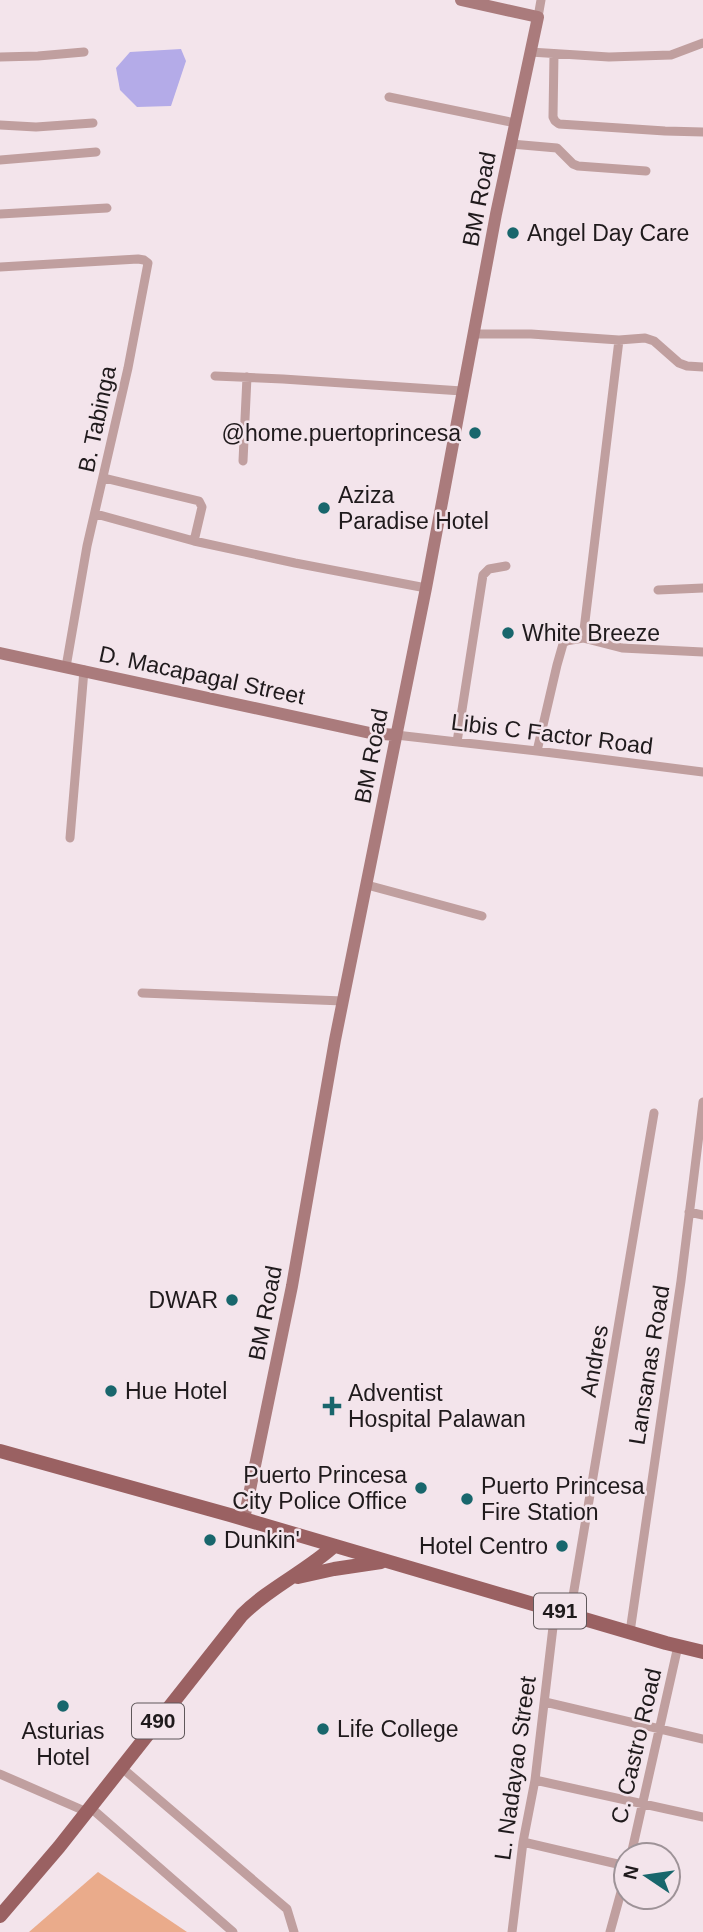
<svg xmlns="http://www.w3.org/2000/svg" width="703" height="1932" font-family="Arial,sans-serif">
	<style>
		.forest { fill: #eaab8b }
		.water { fill: #b4abe8 }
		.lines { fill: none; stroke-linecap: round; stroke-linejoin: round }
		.street { stroke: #c09f9f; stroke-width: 9 }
		.secondary { stroke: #aa7b7c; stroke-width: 12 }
		.primary { stroke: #9a6162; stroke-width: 14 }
		.poi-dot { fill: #18666c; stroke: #f3e4eb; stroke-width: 2.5 }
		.labels { text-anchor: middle; stroke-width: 5; stroke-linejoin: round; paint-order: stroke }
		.shield { fill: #f3e4eb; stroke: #5f575a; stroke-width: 2 }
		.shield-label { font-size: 21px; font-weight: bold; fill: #1f1a1c }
		.street-label { font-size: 23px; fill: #1f1a1c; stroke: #f3e4eb }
		.poi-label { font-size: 23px; fill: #1f1a1c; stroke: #f3e4eb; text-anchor: start }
	</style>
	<rect width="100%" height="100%" fill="#f3e4eb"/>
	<path class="forest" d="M98 1872 187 1932H29Z"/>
	<path class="water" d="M181 49 186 61 171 106 137 107 120 90 116 68 130 52Z"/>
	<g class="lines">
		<path class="street" d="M538 17 541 0
			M530 52 609 57 671 55 703 43
			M554 54 553 117 555 121 559 124 665 131 703 132
			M0 57 38 56 84 52
			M389 97 515 123
			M0 125 36 127 93 123
			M511 144 557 148 573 164 578 166 646 171
			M0 160 96 152
			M0 214 107 208
			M0 267 138 259 144 260 148 263 128 368 87 546 66 667
			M474 334H531L619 340 645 338 654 341 679 363 687 366 703 367
			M215 376 283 379 462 391
			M243 461 247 377
			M104 478 199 501 202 507 194 541
			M96 514 194 541 295 563 426 588
			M658 590 703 588
			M583 638 619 340
			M396 735 537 751 703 772
			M457 742 483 575 489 569 506 566
			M537 751 557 665 563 644 566 641 583 638 622 648 703 652
			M70 838 84 670
			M367 885 482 916
			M142 993 343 1001
			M689 1212 703 1215
			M570 1614 654 1113
			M630 1632 681 1281 703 1102
			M545 1702 703 1739
			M122 1768 287 1909 294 1932
			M0 1774 87 1812
			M535 1780 703 1817
			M91 1808 233 1932
			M523 1842 626 1866
			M631 1855 678 1646
			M512 1932 523 1842 535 1780 555 1610
			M610 1932 626 1874"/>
		<path class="secondary" d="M0 653 370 733 396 735
			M244 1519 292 1286 335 1040 426 588 496 214 538 17 461 0"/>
		<path class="primary" d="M0 1451 230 1515 666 1643 703 1652
			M298 1577 334 1569 381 1562
			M0 1916 59 1847 242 1615C269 1588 305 1572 334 1546"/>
	</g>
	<g class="poi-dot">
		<circle cx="513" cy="233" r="7"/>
		<circle cx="475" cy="433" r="7"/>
		<circle cx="324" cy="508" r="7"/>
		<circle cx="508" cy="633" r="7"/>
		<circle cx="232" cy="1300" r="7"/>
		<circle cx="111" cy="1391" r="7"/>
		<path d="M328.5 1395.5h7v7h7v7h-7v7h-7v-7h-7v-7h7z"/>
		<circle cx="421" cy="1488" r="7"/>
		<circle cx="467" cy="1499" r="7"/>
		<circle cx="210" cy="1540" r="7"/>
		<circle cx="562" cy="1546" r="7"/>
		<circle cx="63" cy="1706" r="7"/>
		<circle cx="323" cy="1729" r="7"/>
	</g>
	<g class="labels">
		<g class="shield">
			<rect x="534" y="1593.5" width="52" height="35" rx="5"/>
			<rect x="132" y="1703.5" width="52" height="35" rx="5"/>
		</g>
		<g class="shield-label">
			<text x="560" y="1618">491</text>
			<text x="158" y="1728">490</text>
		</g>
		<g class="street-label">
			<text transform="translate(479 199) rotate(-79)" y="8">BM Road</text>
			<text transform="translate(97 419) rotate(-78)" y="8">B. Tabinga</text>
			<text transform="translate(202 675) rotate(12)" y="8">D. Macapagal Street</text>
			<text transform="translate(552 734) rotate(7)" y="8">Libis C Factor Road</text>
			<text transform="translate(371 756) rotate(-79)" y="8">BM Road</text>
			<text transform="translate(265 1313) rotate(-79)" y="8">BM Road</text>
			<text transform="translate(594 1361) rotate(-80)" y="8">Andres</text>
			<text transform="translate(649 1365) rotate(-81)" y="8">Lansanas Road</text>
			<text transform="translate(636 1746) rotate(-77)" y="8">C. Castro Road</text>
			<text transform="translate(515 1768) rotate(-82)" y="8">L. Nadayao Street</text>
		</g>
		<g class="poi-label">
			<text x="527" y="241">Angel Day Care</text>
			<text x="461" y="441" text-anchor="end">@home.puertoprincesa</text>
			<text x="338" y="503">Aziza<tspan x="338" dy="26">Paradise Hotel</tspan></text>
			<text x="522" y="641">White Breeze</text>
			<text x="218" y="1308" text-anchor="end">DWAR</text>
			<text x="125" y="1399">Hue Hotel</text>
			<text x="348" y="1401">Adventist<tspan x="348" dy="26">Hospital Palawan</tspan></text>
			<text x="407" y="1483" text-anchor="end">Puerto Princesa<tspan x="407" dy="26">City Police Office</tspan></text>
			<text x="481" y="1494">Puerto Princesa<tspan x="481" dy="26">Fire Station</tspan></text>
			<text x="224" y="1548">Dunkin'</text>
			<text x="548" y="1554" text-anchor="end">Hotel Centro</text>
			<text x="337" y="1737">Life College</text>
			<text x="63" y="1739" text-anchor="middle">Asturias<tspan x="63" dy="26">Hotel</tspan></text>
		</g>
	</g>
	<g transform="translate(647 1876) rotate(283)"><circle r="33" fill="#f3e4eb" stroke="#9e9398" stroke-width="2"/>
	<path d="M0-5L12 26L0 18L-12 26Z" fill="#18666c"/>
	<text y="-10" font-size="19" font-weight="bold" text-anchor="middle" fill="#1f1a1c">N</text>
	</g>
</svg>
